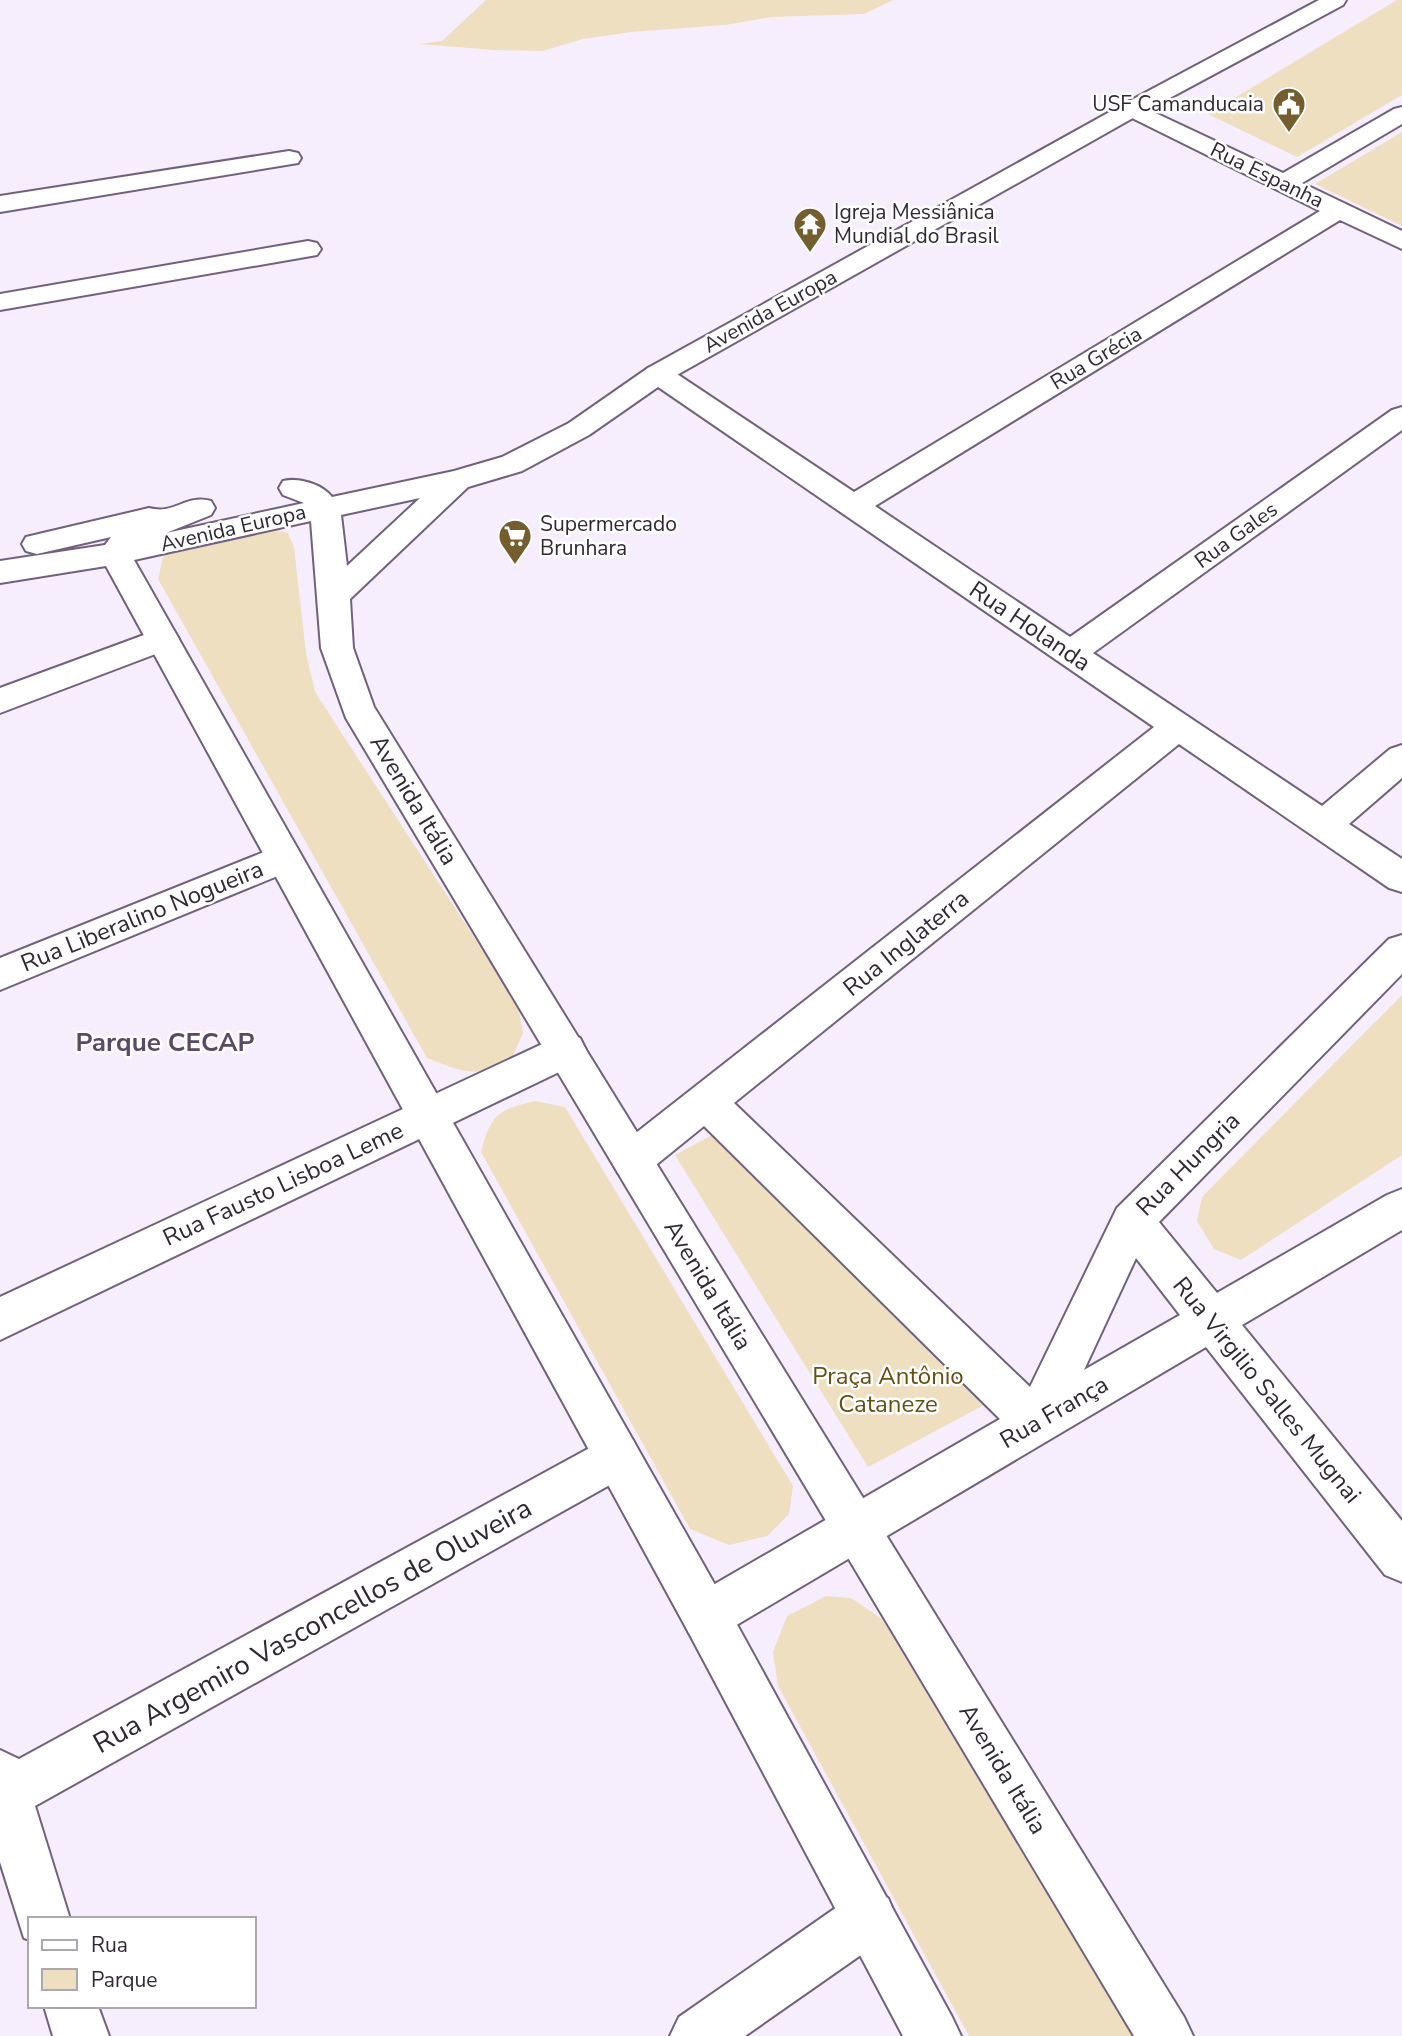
<svg xmlns="http://www.w3.org/2000/svg" width="1402" height="2036" font-family="'Nunito Sans',sans-serif">
	<style>
		.green { fill: #eedfc1 }
		.lines { fill: none; stroke-linecap: round; stroke-linejoin: round }
		.minor-casing { stroke: #72617e; stroke-width: 4 }
		.tertiary-casing { stroke: #72617e; stroke-width: 4 }
		.minor { fill: #fff; fill-rule: evenodd }
		.tertiary { fill: #fff; fill-rule: evenodd }
		.labels { text-anchor: middle; stroke-width: 5; stroke-linejoin: round; paint-order: stroke }
		.far-poi-label { font-size: 21px; fill: #302935; stroke: #fff; text-anchor: start }
		.far-street-label { font-size: 21px; fill: #302935; stroke: #fff }
		.street-label { font-size: 24px; fill: #302935; stroke: #fff }
		.park-label { font-size: 24px; fill: #684e0f; stroke: #fff }
		.neighbourhood-label { font-size: 26px; font-weight: bold; fill: #5a4a66; stroke: #fff }
		.near-street-label { font-size: 28px; fill: #302935; stroke: #fff }
	</style>
	<rect width="100%" height="100%" fill="#f6eefc"/>
	<path class="green" d="M486 0H893L864 14 772 17 725 25 631 32 583 39 542 51 494 50 419 44 442 41Z
		M1397 0H1402V95L1297 157 1208 114Z
		M1402 132V226L1315 184Z
		M266 528 288 533 294 547 306 653 315 692 518 1005 523 1033 511 1060C473 1078 466 1073 427 1058L158 579 164 553Z
		M1402 995V1155L1241 1260 1214 1249 1197 1221 1202 1197Z
		M535 1101 565 1107 793 1486 789 1514 767 1536 729 1545 690 1529 481 1152C491 1114 498 1110 535 1101Z
		M718 1132 984 1405 868 1467 675 1155Z
		M826 1596 851 1598 882 1619 1132 2036H969L778 1686 773 1652 787 1616Z"/>
	<g class="lines">
		<defs>
			<path id="minor" d="M1132 102 1283 173 1394 109 1402 107V124L1302 183 1402 231V249L1340 220 875 506 1070 637 1392 410 1402 407V430L1093 653 1322 806 1390 749 1402 745V778L1349 824 1402 859V892L1389 888 1179 744 734 1103 1030 1387 1117 1208 1389 939 1402 935V974L1159 1222 1217 1293 1387 1195 1402 1189V1230L1242 1325 1402 1521V1582L1385 1575 1206 1347 723 1633 706 1640 689 1633 682 1616 689 1599 1000 1419 704 1126 646 1173 632 1178 618 1173 612 1160 618 1147 1154 727 648 380 644 374 648 368 658 365 668 368 854 492 1320 211 1124 114 1120 109 1124 104ZM1136 1258 1180 1315 1084 1370Z
				M289 151 298 153 301 158 298 163 0 212V196Z
				M308 241 317 243 321 249 317 255 0 310V294Z
				M163 628 174 631 179 639 174 647 0 713V688Z
				M284 844 297 848 302 858 297 868 0 990V958Z
				M566 1033 580 1038 586 1050 580 1062 0 1340V1297Z
				M617 1433 633 1440 640 1456 633 1472 35 1806 70 1919H30V1940L24 1938 0 1862V1750L19 1759Z
				M869 1890 888 1898 896 1917 888 1936 745 2036H670L679 2017 850 1898Z
				M44 2006H98L109 2036H53Z"/>
			<path id="tertiary" d="M1319 0H1346L1343 5 1140 114 668 380 589 435 522 471 468 487 350 599 353 648 374 707 1184 2017 1193 2036H1134L346 718 321 648 311 521 134 560 723 1599 952 2017 961 2036H903L689 1633 106 566 0 583V561L105 545 111 537 37 554 26 551 22 544 26 537 149 508C176 515 184 494 211 501L215 508 211 515 166 533 304 503 283 495 279 488 283 481C299 477 322 484 332 497L454 471 502 457 569 423 648 368 1124 104ZM420 498 347 566 341 515Z"/>
		</defs>
		<use href="#minor" class="minor-casing"/>
		<use href="#tertiary" class="tertiary-casing"/>
		<use href="#minor" class="minor"/>
		<use href="#tertiary" class="tertiary"/>
	</g>
	<defs>
		<symbol id="civic-pin" viewBox="-11 -11 22 30"><path d="M0 17L-7.5 6A9.5 9.5 0 1 1 7.5 6Z" fill="#755e2e" stroke="#fff"/><path d="M-.6-6.5H3V-4.5H.6V-3L4-1V1h2V6H-6V1h2V-1L-.6-3ZM-1.2 2.5V6h2.4V2.5Z" fill="#fff"/></symbol>
		<symbol id="temple-pin" viewBox="-11 -11 22 30"><path d="M0 17L-7.5 6A9.5 9.5 0 1 1 7.5 6Z" fill="#755e2e" stroke="#fff"/><path d="M0-6L5-2H3V0L6.5 2.5H4V6H1.5V3h-3V6H-4V2.5H-6.5L-3 0V-2H-5Z" fill="#fff"/></symbol>
		<symbol id="supermarket-pin" viewBox="-11 -11 22 30"><path d="M0 17L-7.5 6A9.5 9.5 0 1 1 7.5 6Z" fill="#755e2e" stroke="#fff"/><path d="M-6-5.5h2.5l.6 2H6L4.5 2H-2.5L-4.4-4H-6ZM-1.5 3.2a1.3 1.3 0 1 0 .1 0ZM3 3.2a1.3 1.3 0 1 0 .1 0Z" fill="#fff"/></symbol>
	</defs>
	<g fill-rule="evenodd">
		<use href="#civic-pin" x="1270" y="85" width="38" height="52"/>
		<use href="#temple-pin" x="791" y="205" width="38" height="52"/>
		<use href="#supermarket-pin" x="496" y="517" width="38" height="52"/>
	</g>
	<g class="labels">
		<g class="far-poi-label">
			<text x="1264" y="111" text-anchor="end">USF Camanducaia</text>
			<text x="834" y="219">Igreja Messiânica<tspan x="834" dy="24">Mundial do Brasil</tspan></text>
			<text x="540" y="531">Supermercado<tspan x="540" dy="24">Brunhara</tspan></text>
		</g>
		<g class="far-street-label">
			<text transform="translate(1267 175) rotate(26)" y="7">Rua Espanha</text>
			<text transform="translate(770 311) rotate(-29)" y="7">Avenida Europa</text>
			<text transform="translate(1096 358) rotate(-31)" y="7">Rua Grécia</text>
			<text transform="translate(233 528) rotate(-13)" y="7">Avenida Europa</text>
			<text transform="translate(1236 535) rotate(-36)" y="7">Rua Gales</text>
		</g>
		<g class="street-label">
			<text transform="translate(1030 626) rotate(34)" y="8">Rua Holanda</text>
			<text transform="translate(414 800) rotate(59)" y="8">Avenida Itália</text>
			<text transform="translate(142 916) rotate(-22)" y="8">Rua Liberalino Nogueira</text>
			<text transform="translate(906 943) rotate(-39)" y="8">Rua Inglaterra</text>
			<text transform="translate(1188 1164) rotate(-45)" y="8">Rua Hungria</text>
			<text transform="translate(283 1184) rotate(-25)" y="8">Rua Fausto Lisboa Leme</text>
			<text transform="translate(708 1285) rotate(59)" y="8">Avenida Itália</text>
			<text transform="translate(1267 1390) rotate(51)" y="8">Rua Virgilio Salles Mugnai</text>
			<text transform="translate(1054 1412) rotate(-30)" y="8">Rua França</text>
			<text transform="translate(1003 1769) rotate(59)" y="8">Avenida Itália</text>
		</g>
		<g class="park-label">
			<text x="888" y="1384">Praça Antônio<tspan x="888" dy="28">Cataneze</tspan></text>
		</g>
		<g class="neighbourhood-label">
			<text x="165" y="1051">Parque CECAP</text>
		</g>
		<g class="near-street-label">
			<text transform="translate(312 1625) rotate(-29)" y="10">Rua Argemiro Vasconcellos de Oluveira</text>
		</g>
	</g>
	<rect x="28" y="1917" width="228" height="91" fill="#ffffff" stroke="#aca9ae" stroke-width="2"/>
	<rect x="42" y="1940" width="35" height="10" fill="#ffffff" stroke="#aca9ae" stroke-width="2"/>
	<text x="91" y="1952" font-size="21" fill="#302935">Rua</text>
	<rect x="42" y="1969" width="35" height="21" fill="#eedfc1" stroke="#aca9ae" stroke-width="2"/>
	<text x="91" y="1987" font-size="21" fill="#302935">Parque</text>
</svg>
